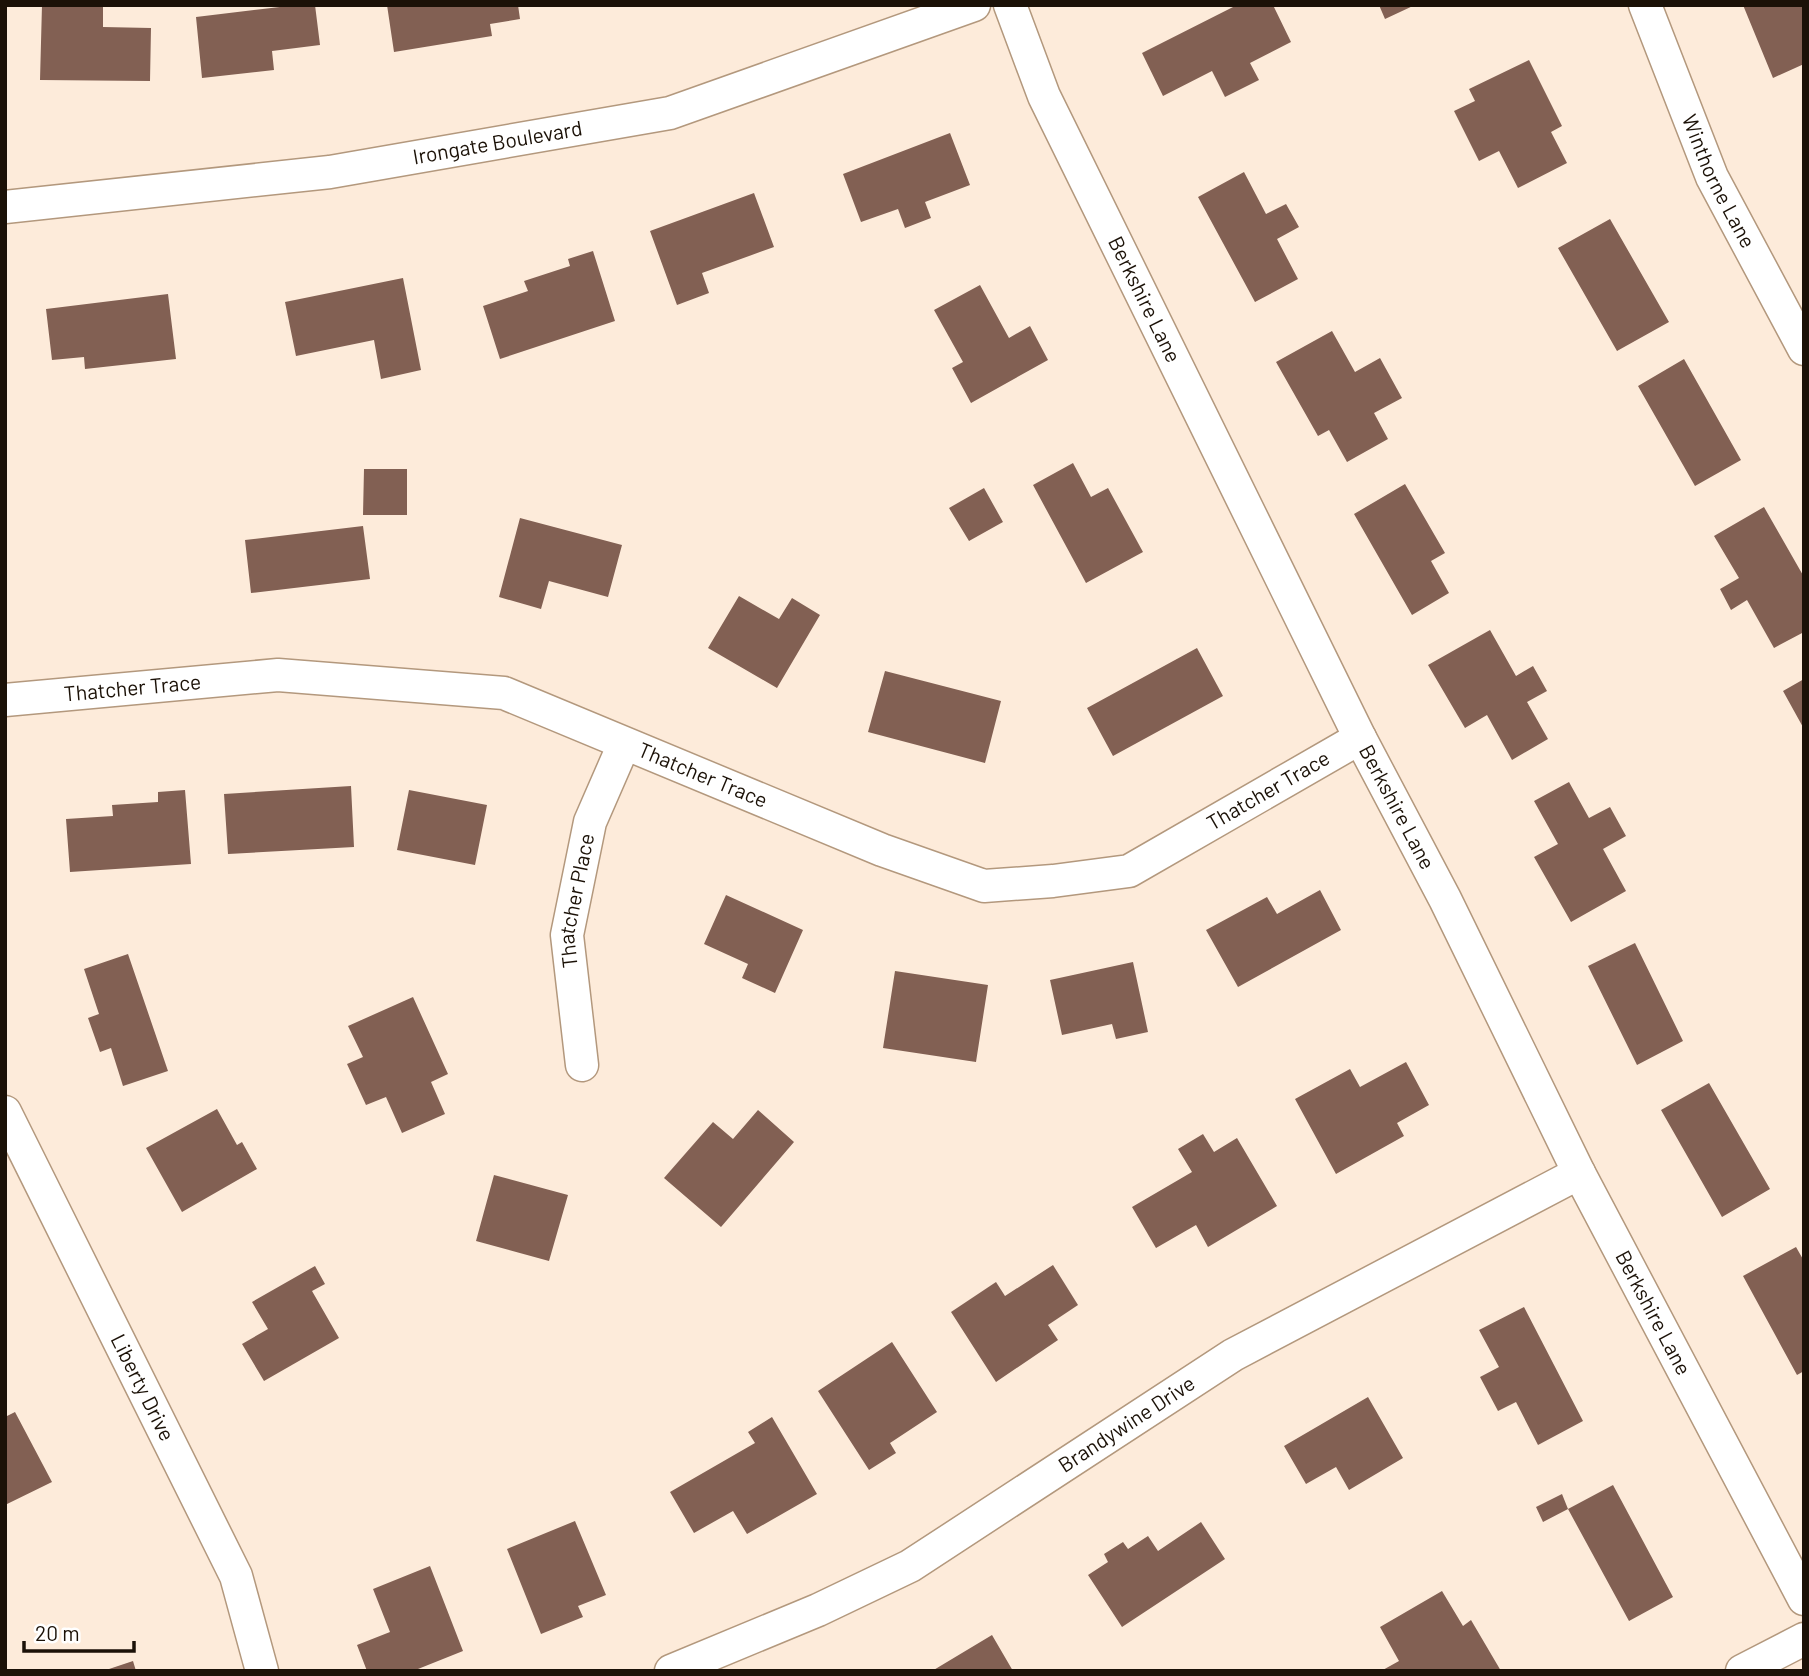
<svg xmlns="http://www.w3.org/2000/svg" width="1809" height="1676" font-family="Barlow,sans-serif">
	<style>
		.building { fill: #826053 }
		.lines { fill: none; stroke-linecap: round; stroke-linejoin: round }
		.minor-casing { stroke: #b3987d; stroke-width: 35 }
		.minor { stroke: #fff; stroke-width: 32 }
		.labels { text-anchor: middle; stroke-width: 7; stroke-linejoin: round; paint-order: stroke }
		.street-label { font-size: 21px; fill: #1b1107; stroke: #fff }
	</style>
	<rect width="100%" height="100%" fill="#fdebda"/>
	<path class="building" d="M42 5H103V27L151 28 150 81 40 80Z
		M297 5H315L320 45 272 51 274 70 202 78 196 17Z
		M387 5H518L520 19 490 24 492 36 394 52Z
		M1237 5H1273L1291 42 1250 63 1259 80 1225 97 1212 71 1163 96 1142 53Z
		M1379 5H1415L1385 19Z
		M1743 5H1802L1804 10V64L1773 78Z
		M1529 60 1562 126 1551 132 1567 163 1518 188 1499 151 1479 161 1454 111 1475 101 1469 89Z
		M950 133 970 185 925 202 931 218 905 228 898 209 861 222 843 174Z
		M1244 172 1266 214 1286 204 1299 227 1277 239 1298 279 1255 302 1198 197Z
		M754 193 774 247 702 273 709 293 677 305 650 231Z
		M1610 219 1669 322 1617 351 1558 248Z
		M593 251 615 321 500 359 483 306 528 291 524 281 570 266 568 259Z
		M403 278 421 370 381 379 374 340 296 356 285 302Z
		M980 285 1009 338 1030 326 1048 360 971 403 952 368 963 362 934 310Z
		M168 294 176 359 85 369 84 357 52 360 46 309Z
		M1332 331 1355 372 1380 358 1402 398 1374 413 1388 439 1347 462 1329 430 1318 436 1276 362Z
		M1684 359 1741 460 1695 486 1638 386Z
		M1073 463 1091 497 1108 488 1143 552 1086 583 1033 485Z
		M364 469H407V515H363Z
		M1405 484 1445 553 1431 561 1449 593 1412 615 1354 514Z
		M984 488 1003 522 969 541 949 508Z
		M1764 507 1804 577V632L1774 648 1747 600 1731 610 1720 589 1739 578 1714 536Z
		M520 518 622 545 608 597 549 581 541 609 499 597Z
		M363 526 370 579 251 593 245 540Z
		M739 596 779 619 792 598 820 615 777 688 708 648Z
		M1490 630 1516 676 1533 666 1547 691 1527 702 1548 739 1512 760 1487 715 1465 728 1428 665Z
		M1197 648 1223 696 1113 756 1087 708Z
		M885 671 1001 701 985 763 868 732Z
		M1804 679V729L1783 691Z
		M1569 782 1589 818 1610 807 1626 836 1603 849 1626 891 1571 922 1534 857 1558 844 1534 801Z
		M351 786 354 847 228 854 224 794Z
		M185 790 191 864 70 872 66 819 113 816 112 805 158 802V792Z
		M409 790 487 805 475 865 397 850Z
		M1320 890 1341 930 1238 987 1206 930 1267 897 1277 914Z
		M726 895 803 930 775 993 742 978 748 964 704 944Z
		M1635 943 1683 1041 1637 1065 1588 966Z
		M128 954 168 1071 123 1086 111 1048 100 1052 88 1018 99 1014 84 969Z
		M1133 962 1148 1032 1116 1039 1112 1024 1062 1035 1050 980Z
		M895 971 988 985 976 1062 883 1048Z
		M413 997 448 1074 431 1082 445 1114 402 1133 386 1097 366 1105 347 1064 363 1057 348 1026Z
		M1406 1062 1429 1105 1397 1123 1404 1136 1336 1174 1295 1099 1350 1069 1360 1087Z
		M1709 1083 1770 1189 1722 1217 1661 1110Z
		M217 1109 237 1145 242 1142 257 1169 182 1212 146 1148Z
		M758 1110 794 1142 721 1227 664 1178 713 1122 733 1139Z
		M1203 1134 1214 1152 1237 1138 1277 1206 1208 1247 1196 1225 1156 1248 1132 1207 1192 1172 1178 1149Z
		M494 1175 568 1195 549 1261 476 1241Z
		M1796 1247 1804 1261V1371L1797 1375 1743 1276Z
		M1053 1265 1078 1305 1048 1325 1058 1340 996 1382 951 1312 996 1282 1005 1296Z
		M315 1266 325 1284 312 1291 339 1338 264 1381 242 1344 268 1329 252 1302Z
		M1524 1307 1583 1421 1538 1445 1516 1402 1498 1411 1480 1377 1499 1367 1479 1330Z
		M892 1342 937 1412 890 1443 896 1453 869 1470 818 1391Z
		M1368 1397 1403 1458 1349 1490 1336 1467 1306 1484 1284 1446Z
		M15 1412 52 1482 5 1505V1417Z
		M772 1417 817 1494 747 1534 733 1511 694 1533 670 1492 755 1443 748 1432Z
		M1613 1485 1673 1597 1629 1621 1568 1509Z
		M1562 1494 1568 1509 1543 1522 1536 1507Z
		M575 1521 606 1595 578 1606 583 1617 541 1634 507 1549Z
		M1201 1522 1225 1559 1122 1627 1088 1575 1108 1562 1104 1554 1123 1542 1128 1549 1148 1536 1158 1551Z
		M430 1566 463 1651 413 1671H367L357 1645 390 1632 373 1589Z
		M1442 1591 1463 1626 1471 1620 1501 1671H1381L1399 1661 1380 1627Z
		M992 1635 1013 1671H932Z
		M133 1661 136 1671H106V1670Z"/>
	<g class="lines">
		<defs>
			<g id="minor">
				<path id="s1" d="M1010 5 1044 96 1360 738 1445 899 1579 1173 1804 1599"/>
				<path id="s2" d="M1645 5 1712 177 1804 349"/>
				<path id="s3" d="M5 207 330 172 670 113 974 5"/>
				<path id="s4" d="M5 700 278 675 504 693 882 850 984 886 1053 881 1129 871 1360 738"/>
				<path id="s5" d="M582 1065 567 935 590 822 624 744"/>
				<path id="s6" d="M5 1112 236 1576 262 1671"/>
				<path id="s7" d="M671 1671 818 1610 910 1566 1233 1355 1579 1173"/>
				<path d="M1742 1671 1804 1639"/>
			</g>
		</defs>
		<use href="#minor" class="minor-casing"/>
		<use href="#minor" class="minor"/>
	</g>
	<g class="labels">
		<g class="street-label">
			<text dy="7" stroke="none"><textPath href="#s3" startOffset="497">Irongate Boulevard</textPath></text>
			<text dy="7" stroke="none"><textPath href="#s2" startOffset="191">Winthorne Lane</textPath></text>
			<text dy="7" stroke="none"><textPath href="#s1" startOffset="324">Berkshire Lane</textPath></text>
			<text dy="7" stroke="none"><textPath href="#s4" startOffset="128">Thatcher Trace</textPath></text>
			<text dy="7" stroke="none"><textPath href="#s4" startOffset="716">Thatcher Trace</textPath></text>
			<text dy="7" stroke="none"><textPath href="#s4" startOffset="1325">Thatcher Trace</textPath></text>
			<text dy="7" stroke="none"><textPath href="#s1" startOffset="891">Berkshire Lane</textPath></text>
			<text dy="7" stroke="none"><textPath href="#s5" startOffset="166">Thatcher Place</textPath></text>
			<text dy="7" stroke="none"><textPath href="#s1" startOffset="1458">Berkshire Lane</textPath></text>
			<text dy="7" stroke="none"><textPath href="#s6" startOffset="308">Liberty Drive</textPath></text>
			<text dy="7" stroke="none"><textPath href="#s7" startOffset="520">Brandywine Drive</textPath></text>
		</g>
	</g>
	<rect width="1809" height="1676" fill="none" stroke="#1b1107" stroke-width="14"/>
	<path d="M24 1641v10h110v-10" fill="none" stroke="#1b1107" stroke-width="3.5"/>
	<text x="35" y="1641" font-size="21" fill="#1b1107" stroke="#ffffff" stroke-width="5" paint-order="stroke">20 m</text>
</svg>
